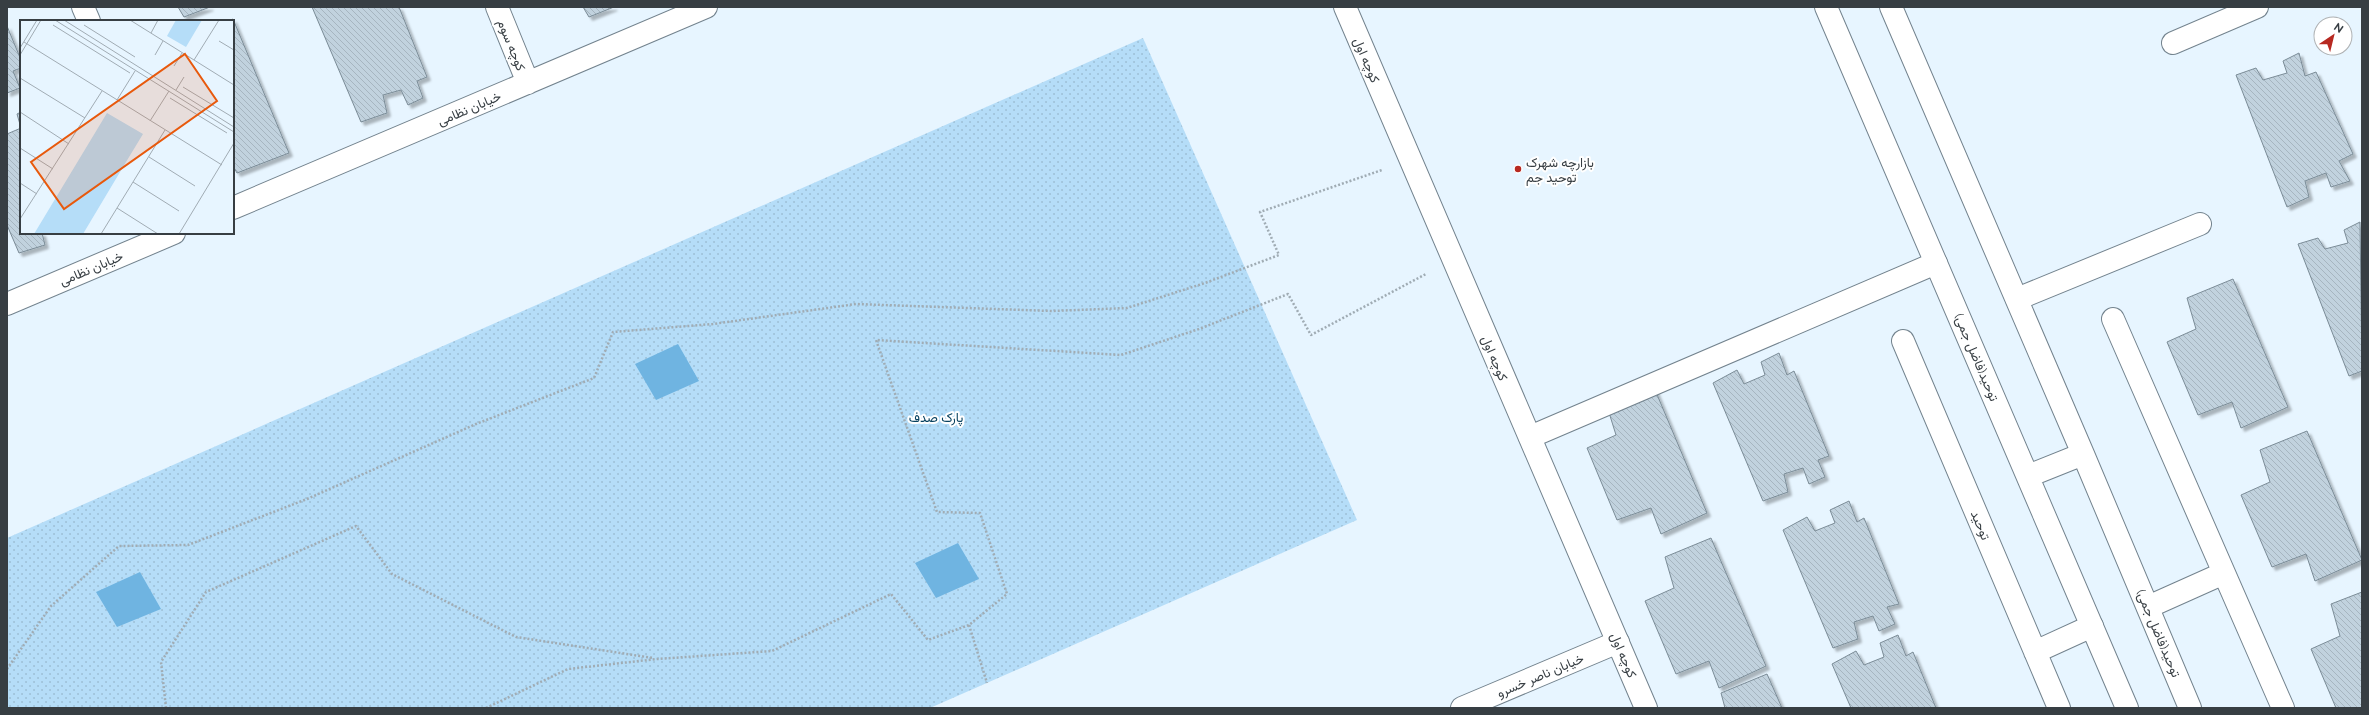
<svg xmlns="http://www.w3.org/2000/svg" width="2369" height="715" font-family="Raleway,Vazirmatn,sans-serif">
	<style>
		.park { fill: url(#park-dots) }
		.water { fill: #6fb4e1 }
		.building { fill: url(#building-back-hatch); stroke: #7b8c97; filter: url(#shadow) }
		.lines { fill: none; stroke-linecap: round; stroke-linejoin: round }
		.minor-casing { stroke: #73838e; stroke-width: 24 }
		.tertiary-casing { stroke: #73838e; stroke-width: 24 }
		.path { stroke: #a0acb4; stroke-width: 2.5; stroke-dasharray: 2 2; stroke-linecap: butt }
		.minor { stroke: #fff; stroke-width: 22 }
		.tertiary { stroke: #fff; stroke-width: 22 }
		.poi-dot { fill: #b72921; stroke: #fff; stroke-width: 1.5 }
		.labels { text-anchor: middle; stroke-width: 4; stroke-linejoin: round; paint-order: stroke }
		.street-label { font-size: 13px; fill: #373e43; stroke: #fff }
		.poi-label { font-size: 13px; fill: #373e43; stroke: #fff; text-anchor: start }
		.park-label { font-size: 13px; fill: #07415f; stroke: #fff }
		.inset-road { fill: none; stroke: #a1acb4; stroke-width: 1 }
		.view { fill: #e8590c; fill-opacity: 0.15; stroke: #e8590c; stroke-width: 2 }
		.inset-edge { fill: none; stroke: #373e43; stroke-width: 2 }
	</style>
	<defs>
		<pattern id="park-dots" width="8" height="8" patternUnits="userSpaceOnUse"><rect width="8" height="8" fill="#b5ddf8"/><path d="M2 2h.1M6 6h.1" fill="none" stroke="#9cbfd6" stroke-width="1.8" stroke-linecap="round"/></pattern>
		<pattern id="building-back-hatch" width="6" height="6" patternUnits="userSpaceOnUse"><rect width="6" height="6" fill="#c1d2de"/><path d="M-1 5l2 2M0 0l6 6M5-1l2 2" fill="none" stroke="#a6b5c0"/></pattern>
		<filter id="shadow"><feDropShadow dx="3.5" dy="3.5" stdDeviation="1" flood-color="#0004"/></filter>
	</defs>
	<rect width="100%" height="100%" fill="#e7f5ff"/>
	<path class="park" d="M1143 38 1357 520 930 708H7V538Z"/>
	<path class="water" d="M678 344 699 381 656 400 635 364Z
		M958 543 979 579 936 598 915 563Z
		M140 572 161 609 117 627 96 592Z"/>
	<path class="building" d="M178 7H210L184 17Z
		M312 7H399L427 77 417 81 423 98 408 105 401 90 383 95 387 113 361 122Z
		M583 7H614L589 17Z
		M233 19 289 153 237 173 233 166V21H229Z
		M7 26 21 60V68L13 71 20 88 7 93Z
		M2299 53 2305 76 2316 72 2353 154 2339 161 2350 181 2331 187 2326 173 2305 181 2309 197 2287 207 2236 75 2256 68 2263 80 2287 73 2283 61Z
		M21 112V233H42L45 245 19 253 7 225V134L21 128 17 114Z
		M2360 222 2362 371 2349 376 2298 244 2318 238 2325 249 2348 243 2344 230Z
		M2233 279 2288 407 2241 428 2232 402 2198 415 2167 342 2196 329 2187 298Z
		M1779 353 1787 375 1794 371 1829 456 1818 460 1825 477 1809 484 1803 468 1784 474 1788 492 1763 501 1713 383 1737 370 1744 384 1765 375 1761 362Z
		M1653 385 1707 513 1661 534 1651 508 1617 520 1587 448 1616 435 1606 403Z
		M2307 431 2362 560 2315 581 2306 554 2272 567 2241 495 2270 482 2260 450Z
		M1849 501 1857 522 1864 518 1899 604 1887 607 1895 624 1879 631 1873 616 1854 622 1858 639 1833 648 1783 530 1807 517 1815 531 1835 523 1830 510Z
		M1711 538 1766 666 1719 688 1709 661 1676 674 1645 601 1674 588 1665 557Z
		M2362 592V708H2336L2311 649 2340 636 2331 604Z
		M1898 635 1906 656 1913 652 1936 708H1851L1832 664 1856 651 1864 665 1884 657 1880 643Z
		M1767 674 1782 708H1725L1721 693Z"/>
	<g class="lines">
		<defs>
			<path id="minor" d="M83 7 89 21
				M497 7 528 83
				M2173 43 2257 7
				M233 208 706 7
				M2017 299 2200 224
				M7 304 174 233
				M2113 319 2283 708
				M1903 341 2059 708
				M1530 437 1936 263
				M2148 607 2224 573
				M2035 652 2092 626
				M1462 708 1618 642"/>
			<path id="tertiary" d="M1345 7 1646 708
				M1826 7 2127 708
				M1891 7 2083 454 2190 708
				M2028 476 2083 454"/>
		</defs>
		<use href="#minor" class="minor-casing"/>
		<use href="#tertiary" class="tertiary-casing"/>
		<path class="path" d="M969 625 987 683
			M7 669 51 606 119 546 188 545 307 499 476 424 594 378 613 332 713 324 856 304 1052 311 1127 308 1205 283 1279 255 1260 212 1382 170
			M166 708 161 662 206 592 356 526 392 574 516 637 653 658
			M486 708 568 669 657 659 772 651 891 594 928 640 969 625 1007 594 980 513 937 512 876 340 1121 355 1199 329 1288 294 1311 335 1426 274"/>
		<use href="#minor" class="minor"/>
		<use href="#tertiary" class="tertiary"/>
	</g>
	<circle class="poi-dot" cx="1518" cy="169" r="4"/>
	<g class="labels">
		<g class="street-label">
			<text transform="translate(512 45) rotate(68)" y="5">کوچه سوم</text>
			<text transform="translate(1367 60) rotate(67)" y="5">کوچه اول</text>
			<text transform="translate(469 108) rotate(-23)" y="5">خیابان نظامی</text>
			<text transform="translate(91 268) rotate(-23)" y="5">خیابان نظامی</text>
			<text transform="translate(1977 357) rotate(67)" y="5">توحید(فاضل جمی)</text>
			<text transform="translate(1495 358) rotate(67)" y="5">کوچه اول</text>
			<text transform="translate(1981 525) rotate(67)" y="5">توحید</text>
			<text transform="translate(2159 633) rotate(67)" y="5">توحید(فاضل جمی)</text>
			<text transform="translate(1624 655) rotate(67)" y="5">کوچه اول</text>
			<text transform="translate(1540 675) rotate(-23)" y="5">خیابان ناصر خسرو</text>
		</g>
		<g class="poi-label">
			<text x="1526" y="167">بازارچه شهرک<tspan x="1526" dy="15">توحید جم</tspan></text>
		</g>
		<g class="park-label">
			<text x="936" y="422">پارک صدف</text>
		</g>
	</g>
	<g transform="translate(20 20)">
		<rect width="214" height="214" fill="#e7f5ff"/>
		<path d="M156 0H182L166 27 147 16ZM87 93 123 114 106 142 63 214H14Z" fill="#b5ddf8"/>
		<path class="inset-road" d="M35 0 214 112M44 0 214 107M110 0 214 65M33 5 110 53M64 5 115 37M131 13 138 0M199 21 214 30M4 22 202 145M0 28 17 0M0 35 21 0M135 35 143 21M174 40 199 0M154 46 162 33M0 58 65 98M163 67 214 98M156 70 164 57M150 78 207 113M97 80 115 51M0 92 49 124M130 101 149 71M0 128 33 149M129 137 175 166M113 162 159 191M0 163 17 174M97 188 138 214M0 199 82 71M81 214 145 110M159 214 214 123"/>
		<path class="view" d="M165 34 197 81 44 189 11 142Z"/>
		<rect width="214" height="214" class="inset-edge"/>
	</g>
	<rect width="2369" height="715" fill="none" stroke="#373e43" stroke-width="16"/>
	<g transform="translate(2333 36) rotate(35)"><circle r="19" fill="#ffffff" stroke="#afb2b4"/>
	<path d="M0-3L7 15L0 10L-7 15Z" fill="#b72921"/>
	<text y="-6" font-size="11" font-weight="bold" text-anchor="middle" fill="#373e43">N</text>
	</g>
</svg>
